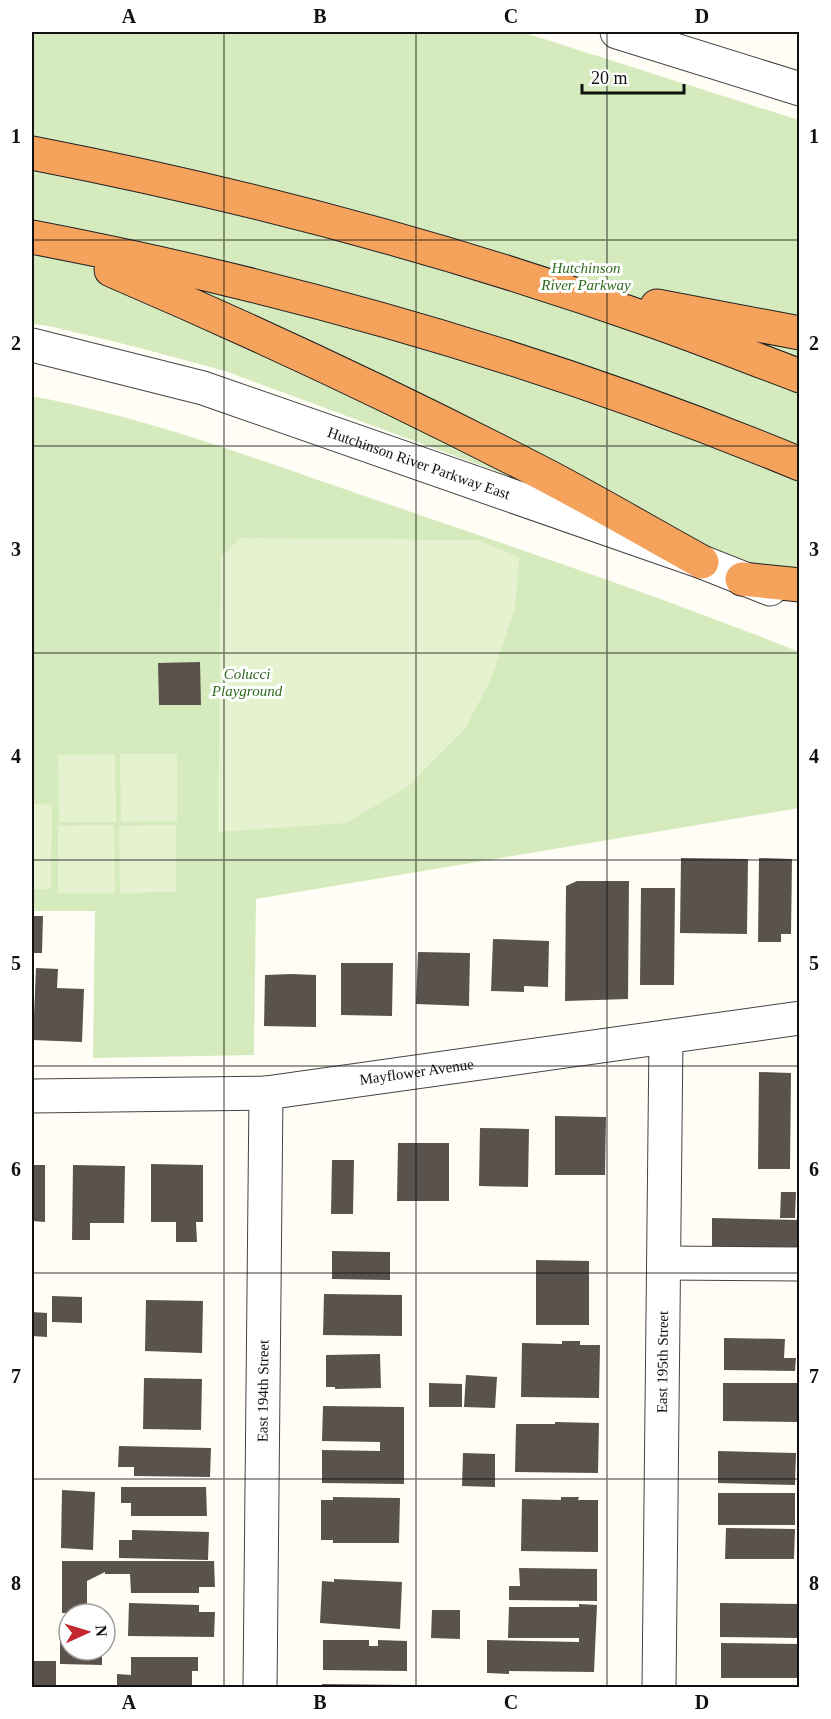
<svg xmlns="http://www.w3.org/2000/svg" width="831" height="1719" font-family="Georgia,serif">
	<style>
		.green { fill: #d5ebbd }
		.pitch { fill: #e6f2cf }
		.building { fill: #5a524d }
		.lines { fill: none; stroke-linecap: round; stroke-linejoin: round }
		.minor-casing { stroke: #444; stroke-width: 35 }
		.highway-casing { stroke: #222; stroke-width: 35 }
		.minor { stroke: #fff; stroke-width: 33 }
		.highway { stroke: #f5a25d; stroke-width: 33 }
		.grid { fill: none; stroke: #111; stroke-width: 1.5; stroke-opacity: 0.55 }
		.labels { text-anchor: middle; stroke-width: 6; stroke-linejoin: round; paint-order: stroke }
		.park-label { font-size: 15px; font-style: italic; fill: #2f6b1f; stroke: #fff }
		.street-label { font-size: 15px; fill: #111; stroke: #fff }
		.neatline { fill: none; stroke: #111; stroke-width: 2 }
		.grid-label { font-size: 20px; text-anchor: middle; font-weight: bold; fill: #111 }
	</style>
	<rect width="100%" height="100%" fill="#fffdf5"/>
	<path class="green" d="M32 32H522L799 120V583L225 371 132 346 49 326 32 324Z
		M32 396C151 418 267 463 382 502 522 550 663 597 799 652V808L256 899 254 1055 93 1058 95 911H32Z"/>
	<path class="pitch" d="M240 538 478 540 519 557 515 609 490 681 465 729 407 787 346 823 218 832 221 557Z
		M115 754 116 822H59L58 755Z
		M120 754H177V821L121 822Z
		M32 804 52 805 51 889H32Z
		M114 825 115 893H58V826Z
		M176 825V892L120 893 119 826Z"/>
	<path class="building" d="M200 662 201 705H159L158 663Z
		M681 858 748 859 747 934 680 933Z
		M759 858 792 859 791 934H781V942H758Z
		M577 881H629L628 999 565 1001 566 886Z
		M641 888H675L674 985H640Z
		M32 916H43L42 953H32Z
		M493 939 549 941 548 987 524 986V992L491 991Z
		M418 952 470 953 469 1006 416 1004Z
		M341 963H393L392 1016 341 1015Z
		M36 968 58 969 57 988 84 989 82 1042 33 1040Z
		M291 974 316 975V1027L264 1026 265 975Z
		M759 1072 791 1073 790 1169H758Z
		M555 1116 606 1117 605 1175H555Z
		M480 1128 529 1129 528 1187 479 1186Z
		M398 1143H449V1201H397Z
		M332 1160H354L353 1214H331Z
		M151 1164 203 1165V1222H196L197 1242H176V1222H151Z
		M32 1165H45V1222L32 1221Z
		M73 1165 125 1166 124 1223H90V1240H72Z
		M781 1192H796L795 1218H780Z
		M712 1218 800 1220V1250L712 1249Z
		M332 1251 390 1252V1280L332 1279Z
		M536 1260 589 1261V1325H536Z
		M324 1294 402 1295V1336L323 1335Z
		M52 1296 82 1297V1323L52 1322Z
		M146 1300 203 1301 202 1353 145 1351Z
		M32 1312 47 1313V1337L32 1336Z
		M724 1338 785 1339 784 1358H796L795 1371 724 1370Z
		M562 1341H580V1345H600L599 1398 521 1397 522 1343 562 1344Z
		M380 1354 381 1388 335 1389V1387H326V1355Z
		M466 1375 497 1377 495 1408 464 1407Z
		M144 1378 202 1379 201 1430 143 1429Z
		M429 1383 462 1384V1407H429Z
		M723 1383H800V1422L723 1421Z
		M323 1406 404 1407V1484L322 1483V1450L380 1451V1442L322 1441Z
		M555 1422 599 1423 598 1473 515 1472 516 1424H555Z
		M119 1446 211 1448 210 1477 134 1476V1467H118Z
		M718 1451 796 1453 795 1485 718 1483Z
		M463 1453 495 1454V1487L462 1486Z
		M121 1487H206L207 1516H131V1503H121Z
		M62 1490 95 1492 93 1550 61 1548Z
		M718 1493H795V1525H718Z
		M333 1497 400 1498 399 1543H333V1540H321V1500H333Z
		M561 1497H579L578 1500H598V1552L521 1551 522 1499 561 1500Z
		M726 1528 795 1529 794 1559H725Z
		M132 1530 209 1532 208 1560 119 1558V1540H132Z
		M62 1561H214L215 1587H199V1593H131L130 1574H105V1572L87 1581V1613H62Z
		M519 1568 597 1569V1601L509 1600V1586H520Z
		M334 1579 402 1582 400 1629 320 1623 322 1581 334 1582Z
		M129 1603 199 1605V1612H215L214 1637 128 1636Z
		M720 1603 800 1604V1638L720 1637Z
		M579 1604 597 1605 594 1672 509 1671V1674L487 1673V1640L579 1642V1638H508L509 1607H579Z
		M432 1610H460V1639L431 1638Z
		M60 1635H69V1650H102V1665L60 1664Z
		M323 1640H369V1646H378V1640L407 1641V1671L323 1670Z
		M721 1643 800 1644V1678H721Z
		M131 1657H198V1671H192V1688H117V1674L131 1675Z
		M32 1661H56V1687H32Z
		M322 1684 406 1685V1688H322Z"/>
	<g class="lines">
		<defs>
			<g id="minor">
				<path d="M617 32 800 89"/>
				<path id="s1" d="M32 345 203 388 702 562 770 589"/>
				<path id="s2" d="M32 1096 266 1093 800 1018"/>
				<path d="M664 1263 800 1264"/>
				<path id="s3" d="M260 1688 266 1093"/>
				<path id="s4" d="M659 1688 666 1037"/>
			</g>
			<path id="highway" d="M32 153C243 194 453 250 656 322 704 339 752 358 800 376
				M32 237C293 287 553 362 800 464
				M111 270C260 334 407 403 551 478 602 505 651 534 702 562
				M657 306 800 333
				M742 579 800 585"/>
		</defs>
		<use href="#minor" class="minor-casing"/>
		<use href="#highway" class="highway-casing"/>
		<use href="#minor" class="minor"/>
		<use href="#highway" class="highway"/>
	</g>
	<path class="grid" d="M224 32V1688M416 32V1688M607 32V1688M32 240H800M32 446H800M32 653H800M32 860H800M32 1066H800M32 1273H800M32 1479H800"/>
	<g class="labels">
		<g class="park-label">
			<text x="586" y="273">Hutchinson<tspan x="586" dy="17">River Parkway</tspan></text>
			<text x="247" y="679">Colucci<tspan x="247" dy="17">Playground</tspan></text>
		</g>
		<g class="street-label">
			<text dy="5" stroke="none"><textPath href="#s1" startOffset="405">Hutchinson River Parkway East</textPath></text>
			<text dy="5" stroke="none"><textPath href="#s2" startOffset="386">Mayflower Avenue</textPath></text>
			<text dy="5" stroke="none"><textPath href="#s4" startOffset="326">East 195th Street</textPath></text>
			<text dy="5" stroke="none"><textPath href="#s3" startOffset="297">East 194th Street</textPath></text>
		</g>
	</g>
	<rect width="831" height="1719" fill="none" stroke="#ffffff" stroke-width="66"/>
	<g transform="translate(87 1632) rotate(86)"><circle r="28" fill="#ffffff" stroke="#a0a0a0" stroke-width="1.5"/>
	<path d="M0-4.5L10 22L0 15L-10 22Z" fill="#c4262e"/>
	<text y="-9" font-size="16" font-weight="bold" text-anchor="middle" fill="#111111">N</text>
	</g>
	<path d="M582 84v9h102v-9" fill="none" stroke="#111111" stroke-width="3"/>
	<text x="591" y="84" font-size="18" fill="#111111" stroke="#ffffff" stroke-width="4.5" paint-order="stroke">20 m</text>
	<rect x="33" y="33" width="765" height="1653" class="neatline"/>
	<g class="grid-label">
		<text x="129" y="23">A</text>
		<text x="320" y="23">B</text>
		<text x="511" y="23">C</text>
		<text x="702" y="23">D</text>
		<text x="16" y="143">1</text>
		<text x="814" y="143">1</text>
		<text x="16" y="350">2</text>
		<text x="814" y="350">2</text>
		<text x="16" y="556">3</text>
		<text x="814" y="556">3</text>
		<text x="16" y="763">4</text>
		<text x="814" y="763">4</text>
		<text x="16" y="970">5</text>
		<text x="814" y="970">5</text>
		<text x="16" y="1176">6</text>
		<text x="814" y="1176">6</text>
		<text x="16" y="1383">7</text>
		<text x="814" y="1383">7</text>
		<text x="16" y="1590">8</text>
		<text x="814" y="1590">8</text>
		<text x="129" y="1709">A</text>
		<text x="320" y="1709">B</text>
		<text x="511" y="1709">C</text>
		<text x="702" y="1709">D</text>
	</g>
</svg>
